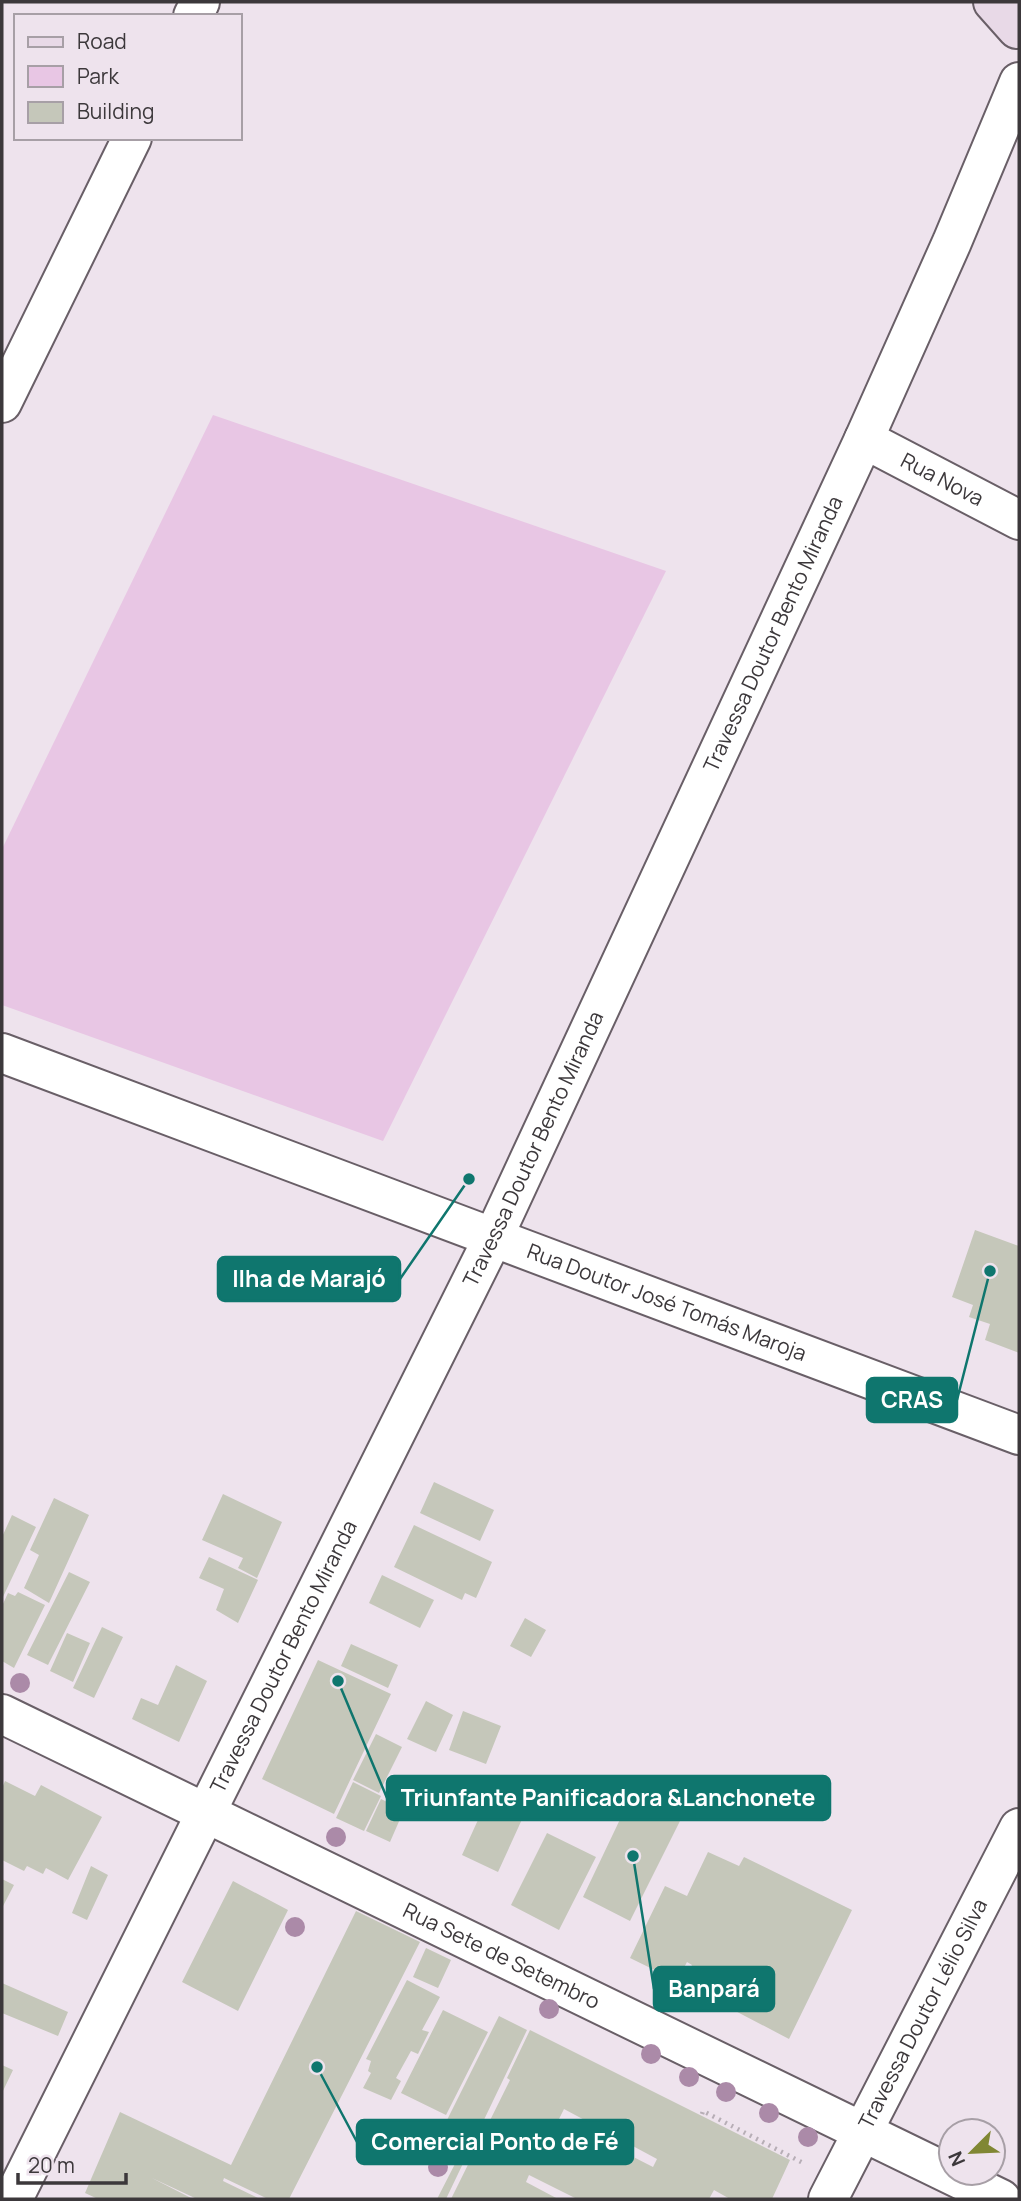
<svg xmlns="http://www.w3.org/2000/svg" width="1021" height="2201" font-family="Manrope,sans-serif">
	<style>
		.green { fill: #e8c6e4 }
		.building { fill: #c5c7ba; fill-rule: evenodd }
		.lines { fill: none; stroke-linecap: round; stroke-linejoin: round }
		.minor-casing { stroke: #695f67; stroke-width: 42 }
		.tertiary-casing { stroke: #695f67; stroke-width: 42 }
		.secondary-casing { stroke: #695f67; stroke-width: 42 }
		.path { stroke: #b7aeb6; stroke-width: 4.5; stroke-dasharray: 2 5; stroke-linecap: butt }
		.minor { stroke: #fff; stroke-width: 38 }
		.tertiary { stroke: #fff; stroke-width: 38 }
		.secondary { stroke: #e8d9e7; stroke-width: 38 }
		.tree { fill: #ab8aa8 }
		.labels { text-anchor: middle; stroke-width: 6; stroke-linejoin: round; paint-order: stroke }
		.street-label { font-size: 21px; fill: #3c383b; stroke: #eee3ed }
		.leader { fill: none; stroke: #0f766e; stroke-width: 2.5 }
		.callout-dot { fill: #0f766e; stroke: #eee3ed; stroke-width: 2.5 }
		.callout { fill: #0f766e; stroke: #0f766e; stroke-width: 2.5 }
		.callout-label { font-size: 23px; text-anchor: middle; font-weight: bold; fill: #fff }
	</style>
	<rect width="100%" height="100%" fill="#eee3ed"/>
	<path class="green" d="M213 415 666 571 383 1141 2 1005V849Z"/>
	<path class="building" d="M975 1230 1019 1246V1353L985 1340 990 1324 969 1317 973 1305 952 1297Z
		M434 1482 494 1510 480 1541 420 1513Z
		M223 1494 282 1522 257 1578 238 1568 243 1558 202 1540Z
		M54 1498 89 1515 49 1603 24 1588 39 1555 30 1550Z
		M12 1515 36 1527 2 1599V1537Z
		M414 1525 492 1562 476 1598 465 1593 462 1600 394 1567Z
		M209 1557 258 1580 238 1623 216 1610 224 1589 199 1578Z
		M69 1572 90 1582 48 1665 27 1655Z
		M382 1575 434 1600 420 1628 369 1603Z
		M18 1592 45 1605 14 1668 2 1661V1606L8 1593 15 1596Z
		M525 1618 546 1630 531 1657 510 1646Z
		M102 1627 123 1637 94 1698 73 1688Z
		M67 1633 90 1643 73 1682 50 1671Z
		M351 1644 398 1665 388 1688 341 1666Z
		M318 1660 391 1694 334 1814 262 1779Z
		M176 1665 207 1681 179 1742 132 1719 141 1698 158 1705Z
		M426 1701 453 1715 436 1752 407 1739Z
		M463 1711 501 1726 486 1764 449 1750Z
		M376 1734 402 1747 379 1793 353 1780Z
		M498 1776 534 1793 498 1872 462 1855Z
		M5 1781 35 1796 41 1785 102 1817 68 1880 46 1868 43 1874 27 1866 24 1871 2 1860V1788Z
		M353 1782 381 1796 364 1831 336 1818Z
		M634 1790 683 1815 630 1921 583 1897Z
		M381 1799 404 1810 390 1842 366 1831Z
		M547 1833 596 1857 559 1930 511 1905Z
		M708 1852 739 1866 744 1857 852 1910 789 2039 682 1983 692 1965 687 1962 677 1981 630 1958 665 1886 687 1896Z
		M91 1866 108 1875 87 1920 72 1913Z
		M2 1879 14 1885 2 1908Z
		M233 1881 288 1910 238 2011 182 1982Z
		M356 1911 420 1942 289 2199H268L224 2178 223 2181 260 2199H197L152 2178 193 2199H98L85 2193 120 2112 231 2165Z
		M426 1948 451 1960 438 1988 413 1977Z
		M407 1980 440 1997 422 2030 429 2032 418 2054 411 2051 396 2078 401 2081 391 2100 363 2088 371 2073 368 2071 371 2061 366 2059Z
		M2 1983 68 2012 58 2036 2 2013Z
		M443 2010 488 2032 446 2115 401 2093Z
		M499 2016 527 2030 446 2199H437L457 2160 433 2148Z
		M530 2030 790 2160 772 2199H730L714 2190 709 2199H577L529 2175 526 2182 558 2199H451L510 2080 507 2078ZM564 2109 657 2159 653 2167 559 2119Z
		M2 2065 13 2070 2 2093Z"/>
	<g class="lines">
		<defs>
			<g id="minor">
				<path d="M193 16 200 2"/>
				<path d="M2 403 132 138"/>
				<path id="s1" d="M864 439 1019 520"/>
				<path id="s2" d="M2 1053 1019 1435"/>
				<path id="s3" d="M2 1714 1001 2199"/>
				<path id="s4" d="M828 2199 1019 1828"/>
			</g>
			<g id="tertiary">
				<path id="s5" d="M13 2199 493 1238 864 439 952 242 1019 82"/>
			</g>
			<path id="secondary" d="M993 2 1017 29"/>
		</defs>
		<use href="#minor" class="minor-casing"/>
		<use href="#tertiary" class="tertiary-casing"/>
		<use href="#secondary" class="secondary-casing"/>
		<path class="path" d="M702 2114 703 2111 805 2164"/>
		<use href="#minor" class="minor"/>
		<use href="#tertiary" class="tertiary"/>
		<use href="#secondary" class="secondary"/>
	</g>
	<g class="tree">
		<circle cx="20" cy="1683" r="10"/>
		<circle cx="336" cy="1837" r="10"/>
		<circle cx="295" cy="1927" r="10"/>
		<circle cx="549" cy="2009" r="10"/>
		<circle cx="651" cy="2054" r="10"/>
		<circle cx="689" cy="2077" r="10"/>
		<circle cx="726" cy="2092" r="10"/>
		<circle cx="769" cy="2113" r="10"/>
		<circle cx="808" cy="2137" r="10"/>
		<circle cx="438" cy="2167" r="10"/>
	</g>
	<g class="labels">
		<g class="street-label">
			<text dy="7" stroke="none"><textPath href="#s1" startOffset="88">Rua Nova</textPath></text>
			<text dy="7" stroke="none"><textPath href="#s5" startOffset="1740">Travessa Doutor Bento Miranda</textPath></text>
			<text dy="7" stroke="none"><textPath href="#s5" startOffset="1172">Travessa Doutor Bento Miranda</textPath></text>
			<text dy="7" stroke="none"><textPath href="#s2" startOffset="710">Rua Doutor José Tomás Maroja</textPath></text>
			<text dy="7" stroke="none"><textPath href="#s5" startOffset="606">Travessa Doutor Bento Miranda</textPath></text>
			<text dy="7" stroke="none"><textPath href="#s3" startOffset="555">Rua Sete de Setembro</textPath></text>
			<text dy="7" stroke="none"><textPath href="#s4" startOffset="208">Travessa Doutor Lélio Silva</textPath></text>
		</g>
	</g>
	<path class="leader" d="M469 1179L400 1279M990 1271L957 1400M338 1681L387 1798M633 1856L654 1989M317 2067L357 2142"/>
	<g class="callout-dot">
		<circle cx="469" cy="1179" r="7"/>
		<circle cx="990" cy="1271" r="7"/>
		<circle cx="338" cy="1681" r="7"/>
		<circle cx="633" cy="1856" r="7"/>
		<circle cx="317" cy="2067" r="7"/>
	</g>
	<g class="callout">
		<rect x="218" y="1257" width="182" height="44" rx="7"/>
		<rect x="867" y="1378" width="90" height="44" rx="7"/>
		<rect x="387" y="1776" width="443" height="44" rx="7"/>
		<rect x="654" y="1967" width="120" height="44" rx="7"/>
		<rect x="357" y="2120" width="276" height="44" rx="7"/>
	</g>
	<g class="callout-label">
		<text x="309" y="1287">Ilha de Marajó</text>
		<text x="912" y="1408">CRAS</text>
		<text x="608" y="1806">Triunfante Panificadora &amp;Lanchonete</text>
		<text x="714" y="1997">Banpará</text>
		<text x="495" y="2150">Comercial Ponto de Fé</text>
	</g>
	<rect width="1021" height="2201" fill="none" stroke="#3c383b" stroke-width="7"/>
	<rect x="14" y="14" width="228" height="126" fill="#eee3ed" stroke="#a79fa6" stroke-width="2"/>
	<rect x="28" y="37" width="35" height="10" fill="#e8d9e7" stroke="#a79fa6" stroke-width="2"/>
	<text x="77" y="49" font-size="21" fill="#3c383b">Road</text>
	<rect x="28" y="66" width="35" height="21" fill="#e8c6e4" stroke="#a79fa6" stroke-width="2"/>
	<text x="77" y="84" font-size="21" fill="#3c383b">Park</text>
	<rect x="28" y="102" width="35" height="21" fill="#c5c7ba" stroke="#a79fa6" stroke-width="2"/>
	<text x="77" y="119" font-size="21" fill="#3c383b">Building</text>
	<g transform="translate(972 2152) rotate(246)"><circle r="33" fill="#eee3ed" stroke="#a79fa6" stroke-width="2"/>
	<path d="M0-5L12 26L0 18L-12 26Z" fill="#808733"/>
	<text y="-10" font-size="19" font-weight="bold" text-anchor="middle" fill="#3c383b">N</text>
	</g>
	<path d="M18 2173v10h108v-10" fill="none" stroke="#3c383b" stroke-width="3.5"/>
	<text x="28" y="2173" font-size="21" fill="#3c383b" stroke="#eee3ed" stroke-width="5" paint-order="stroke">20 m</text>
</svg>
